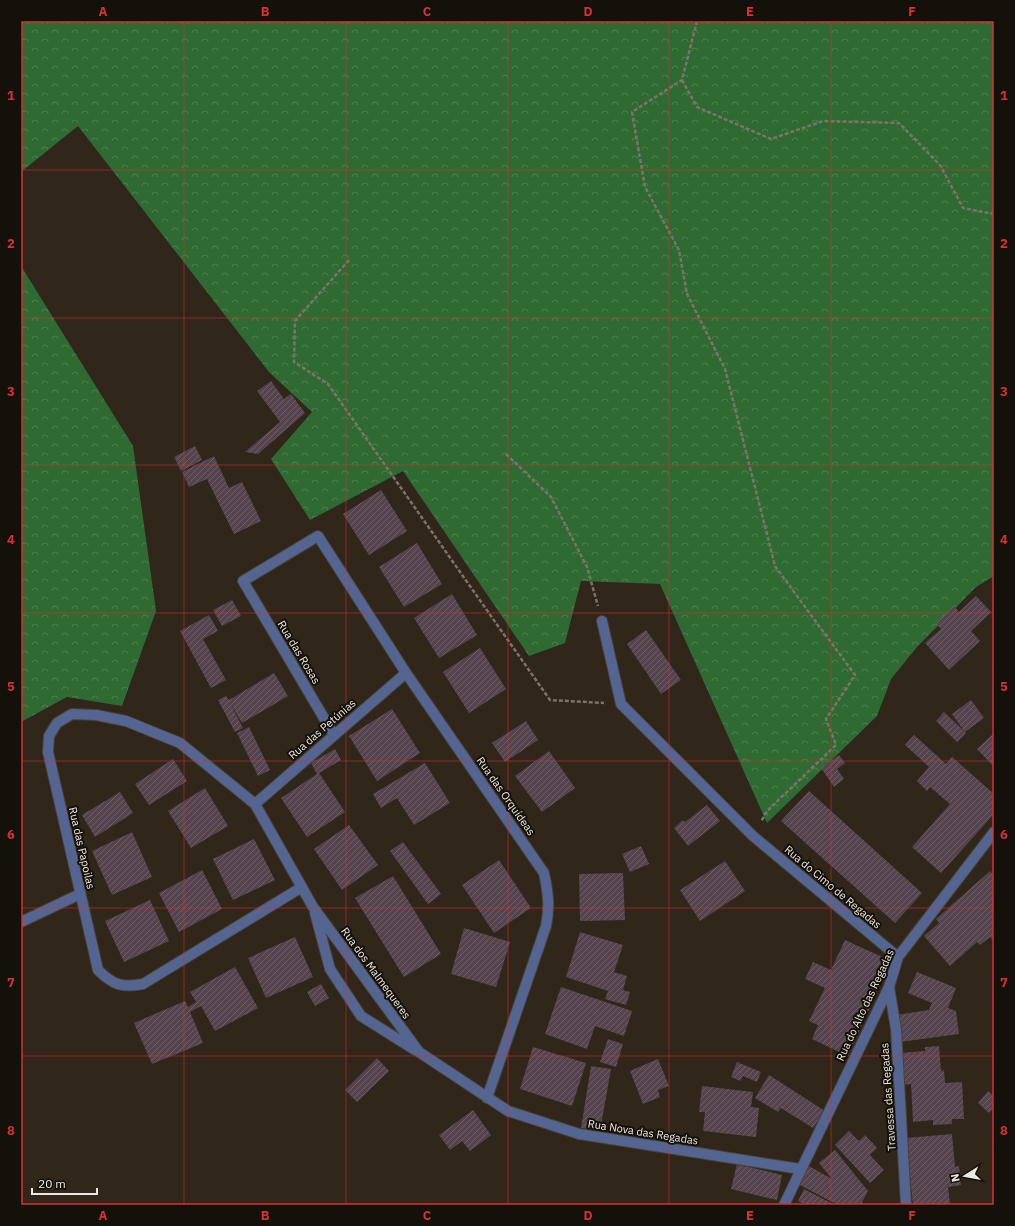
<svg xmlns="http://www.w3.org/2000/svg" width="1015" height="1226" font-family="'IBM Plex Sans',sans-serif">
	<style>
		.forest { fill: url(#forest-crowns) }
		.building { fill: url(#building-hatch) }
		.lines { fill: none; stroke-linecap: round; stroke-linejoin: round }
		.minor-casing { stroke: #4b4135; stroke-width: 12 }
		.path { stroke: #7d7469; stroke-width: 2.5; stroke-dasharray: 4 2; stroke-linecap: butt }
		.minor { stroke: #546592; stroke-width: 10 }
		.grid { fill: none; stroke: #d73231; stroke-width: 1; stroke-opacity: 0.55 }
		.labels { text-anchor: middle; stroke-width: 4; stroke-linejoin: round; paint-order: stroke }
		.street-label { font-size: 11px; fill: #efe8e0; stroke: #14100a }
		.neatline { fill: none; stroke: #d73231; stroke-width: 1.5 }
		.grid-label { font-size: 13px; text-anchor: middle; font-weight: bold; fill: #d73231 }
	</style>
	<defs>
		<pattern id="forest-crowns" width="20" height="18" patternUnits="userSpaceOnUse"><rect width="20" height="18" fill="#2f6a32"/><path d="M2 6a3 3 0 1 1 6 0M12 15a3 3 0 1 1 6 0" fill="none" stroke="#4d7f4f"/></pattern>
		<pattern id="building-hatch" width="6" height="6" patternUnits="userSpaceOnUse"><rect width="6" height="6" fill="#55444e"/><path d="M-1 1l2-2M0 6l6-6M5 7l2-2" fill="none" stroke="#6e5f67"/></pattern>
	</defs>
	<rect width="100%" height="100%" fill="#302619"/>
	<path class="forest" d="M21 21H994V576L976 587 917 647 891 679 877 716 767 823 660 584 581 581 565 643 529 656 403 471 310 520 271 459 312 412 269 372 78 126 21 172Z
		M21 266 133 446 156 611 122 706 67 697 21 722Z"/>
	<path class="building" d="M271 381 284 399 291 394 305 413 258 454 245 452 280 422 257 391Z
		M195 446 202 460 181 471 174 457Z
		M214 456 229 488 242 482 261 521 234 534 207 479 189 487 182 472Z
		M381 490 407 531 369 555 343 514Z
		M417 543 442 584 404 607 379 567Z
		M452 594 477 635 439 658 414 618Z
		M976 596 991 612 971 631 980 641 949 670 925 643 941 629 936 623 954 606 959 612Z
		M232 600 241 616 222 626 213 610Z
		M209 615 218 631 203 639 226 680 211 688 180 631Z
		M646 630 681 680 661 694 627 644Z
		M480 648 506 689 469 713 443 672Z
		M274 673 288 696 242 723 230 703 243 728 235 732 218 700 226 696 229 700Z
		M971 700 984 718 965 732 966 733 957 742 936 721 944 712 964 731 952 714Z
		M392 709 420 753 377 781 349 736Z
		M526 721 538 740 505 762 492 743Z
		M249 727 270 770 258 776 237 733Z
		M994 733V767L977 749Z
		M914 735 946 764 952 757 994 794V814L941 873 912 847 950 804 930 787 927 791 917 781 929 767 905 745Z
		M335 749 341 760 319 773 345 812 307 837 281 798 317 774 311 763Z
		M549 751 575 788 542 812 515 776Z
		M839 755 845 763 837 769 844 779 834 787 821 768Z
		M173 759 187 781 149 805 135 784Z
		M425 763 450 803 414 825 397 798 381 808 373 794Z
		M205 788 228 826 191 848 168 811Z
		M809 791 922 893 895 923 781 821Z
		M120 792 133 813 95 837 82 815Z
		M707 805 720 821 688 846 674 828 683 820 685 822Z
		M349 825 378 865 342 890 314 849Z
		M132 832 152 877 112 895 92 851Z
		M254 839 275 880 233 900 213 859Z
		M403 842 441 894 428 904 390 851Z
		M641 846 649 864 630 872 622 854Z
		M499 860 531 908 494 933 462 885Z
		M725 861 745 891 700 921 680 890Z
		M202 870 222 909 179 932 159 893Z
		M990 871 994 876V941L990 937 980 945 977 942 950 966 924 936 939 923 936 919Z
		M623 873 625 920 580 921 579 874Z
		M393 876 441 954 404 977 355 898Z
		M150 900 169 941 124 962 105 921Z
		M464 928 510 942 496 987 451 974Z
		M580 932 623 945 614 972 627 976 623 990 630 992 626 1005 605 999 608 991 566 977Z
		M295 937 313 977 266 998 248 958Z
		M845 940 891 961 848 1056 812 1039 818 1025 809 1021 825 988 805 979 813 962 831 970Z
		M235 967 258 1008 215 1031 201 1006 190 1012 203 1043 152 1064 134 1023 185 1001 188 1007 196 1002 190 992Z
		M917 972 956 988 948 1008 956 1011 959 1034 900 1042 896 1015 929 1010 932 1003 908 993Z
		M321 984 329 998 315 1006 307 992Z
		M561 987 632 1011 624 1036 595 1026 587 1049 545 1034Z
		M608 1039 623 1044 616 1067 600 1062Z
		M939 1046 941 1071 944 1070 945 1083 962 1082 964 1119H952V1124L933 1125V1120L913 1122 911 1084 902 1085 900 1053 925 1051V1047Z
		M533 1047 586 1063 572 1106 520 1089Z
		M377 1058 389 1071 357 1102 345 1090Z
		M658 1059 669 1086 658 1090 660 1097 643 1104 630 1071Z
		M737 1062 761 1072 757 1082 743 1076 740 1081 731 1077Z
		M591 1066 611 1069 600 1131 581 1128Z
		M769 1075 825 1111 813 1128 781 1108 778 1112 755 1098Z
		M702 1086 753 1092 751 1107 759 1108 756 1137 703 1131 705 1112H699Z
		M988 1091 994 1096V1107L989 1113 978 1103Z
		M473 1110 491 1135 470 1151 462 1141 450 1150 439 1135Z
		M849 1131 859 1141 865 1135 877 1148 870 1155 884 1170 870 1183 835 1145Z
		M952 1134 955 1167 959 1166 961 1185 948 1187 950 1205H913L906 1138Z
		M835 1150 868 1191 862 1202 865 1205H838L798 1184 807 1165 832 1179 819 1163Z
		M737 1164 782 1175 777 1200 731 1189Z
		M804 1189 835 1205H806L798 1201Z"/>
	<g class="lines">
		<defs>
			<path id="minor" d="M602 621 621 704 753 836 898 957
				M334 735 243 581 318 536 406 673 544 873C548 892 550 907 546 926L487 1098
				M255 804 406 673
				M302 887 143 984C122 988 113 985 98 970L48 752 49 736 57 723 72 714 96 715 126 721 180 743 255 804 313 907 419 1052 508 1111 579 1134 800 1169
				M315 913 330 969 361 1016 415 1050
				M21 922 80 894
				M889 987 896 1029 906 1205
				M784 1205 889 987 898 957 994 832"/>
		</defs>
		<use href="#minor" class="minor-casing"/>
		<path class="path" d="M697 21 682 80 632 112 645 187 679 250 687 294 725 369 775 566 855 675 826 719 836 745 767 811 761 822
			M682 80 697 107 771 139 823 121 899 123 940 165 963 208 994 214
			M349 260 295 321 294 362 328 384 550 700 604 703
			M506 454 551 497 587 567 598 606"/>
		<use href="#minor" class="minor"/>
	</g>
	<path class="grid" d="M184 21V1205M346 21V1205M508 21V1205M669 21V1205M831 21V1205M21 170H994M21 318H994M21 465H994M21 613H994M21 761H994M21 908H994M21 1056H994"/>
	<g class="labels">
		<g class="street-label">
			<text transform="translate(299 652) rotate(59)" y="4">Rua das Rosas</text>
			<text transform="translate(322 729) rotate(-41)" y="4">Rua das Petúnias</text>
			<text transform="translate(506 796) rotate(55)" y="4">Rua das Orquídeas</text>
			<text transform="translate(82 848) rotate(77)" y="4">Rua das Papoilas</text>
			<text transform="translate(833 887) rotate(40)" y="4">Rua do Cimo de Regadas</text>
			<text transform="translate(376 973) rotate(54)" y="4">Rua dos Malmequeres</text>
			<text transform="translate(865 1005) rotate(-65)" y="4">Rua do Alto das Regadas</text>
			<text transform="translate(888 1097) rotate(-94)" y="4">Travessa das Regadas</text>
			<text transform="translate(643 1132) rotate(9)" y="4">Rua Nova das Regadas</text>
		</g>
	</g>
	<rect width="1015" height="1226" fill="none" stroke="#14100a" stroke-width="44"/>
	<g transform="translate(965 1176) rotate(259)" stroke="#14100a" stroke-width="3" paint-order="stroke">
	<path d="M0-3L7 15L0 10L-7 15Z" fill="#efe8e0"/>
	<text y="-6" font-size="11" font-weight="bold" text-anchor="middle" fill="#efe8e0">N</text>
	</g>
	<path d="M32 1188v6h65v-6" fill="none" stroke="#efe8e0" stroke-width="2"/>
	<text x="38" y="1188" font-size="12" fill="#efe8e0" stroke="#14100a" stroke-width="3" paint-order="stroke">20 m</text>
	<rect x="22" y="22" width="971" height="1182" class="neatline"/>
	<g class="grid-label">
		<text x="103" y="16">A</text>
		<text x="265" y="16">B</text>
		<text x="427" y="16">C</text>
		<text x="588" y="16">D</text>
		<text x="750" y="16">E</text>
		<text x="912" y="16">F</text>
		<text x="11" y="100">1</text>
		<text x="1004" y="100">1</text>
		<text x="11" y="248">2</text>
		<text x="1004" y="248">2</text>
		<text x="11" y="396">3</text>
		<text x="1004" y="396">3</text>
		<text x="11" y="544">4</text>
		<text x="1004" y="544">4</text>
		<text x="11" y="691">5</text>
		<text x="1004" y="691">5</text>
		<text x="11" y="839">6</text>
		<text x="1004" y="839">6</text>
		<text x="11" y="987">7</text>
		<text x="1004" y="987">7</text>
		<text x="11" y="1135">8</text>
		<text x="1004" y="1135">8</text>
		<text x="103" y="1220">A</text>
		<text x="265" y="1220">B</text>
		<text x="427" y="1220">C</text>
		<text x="588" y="1220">D</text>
		<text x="750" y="1220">E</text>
		<text x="912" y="1220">F</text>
	</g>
</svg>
